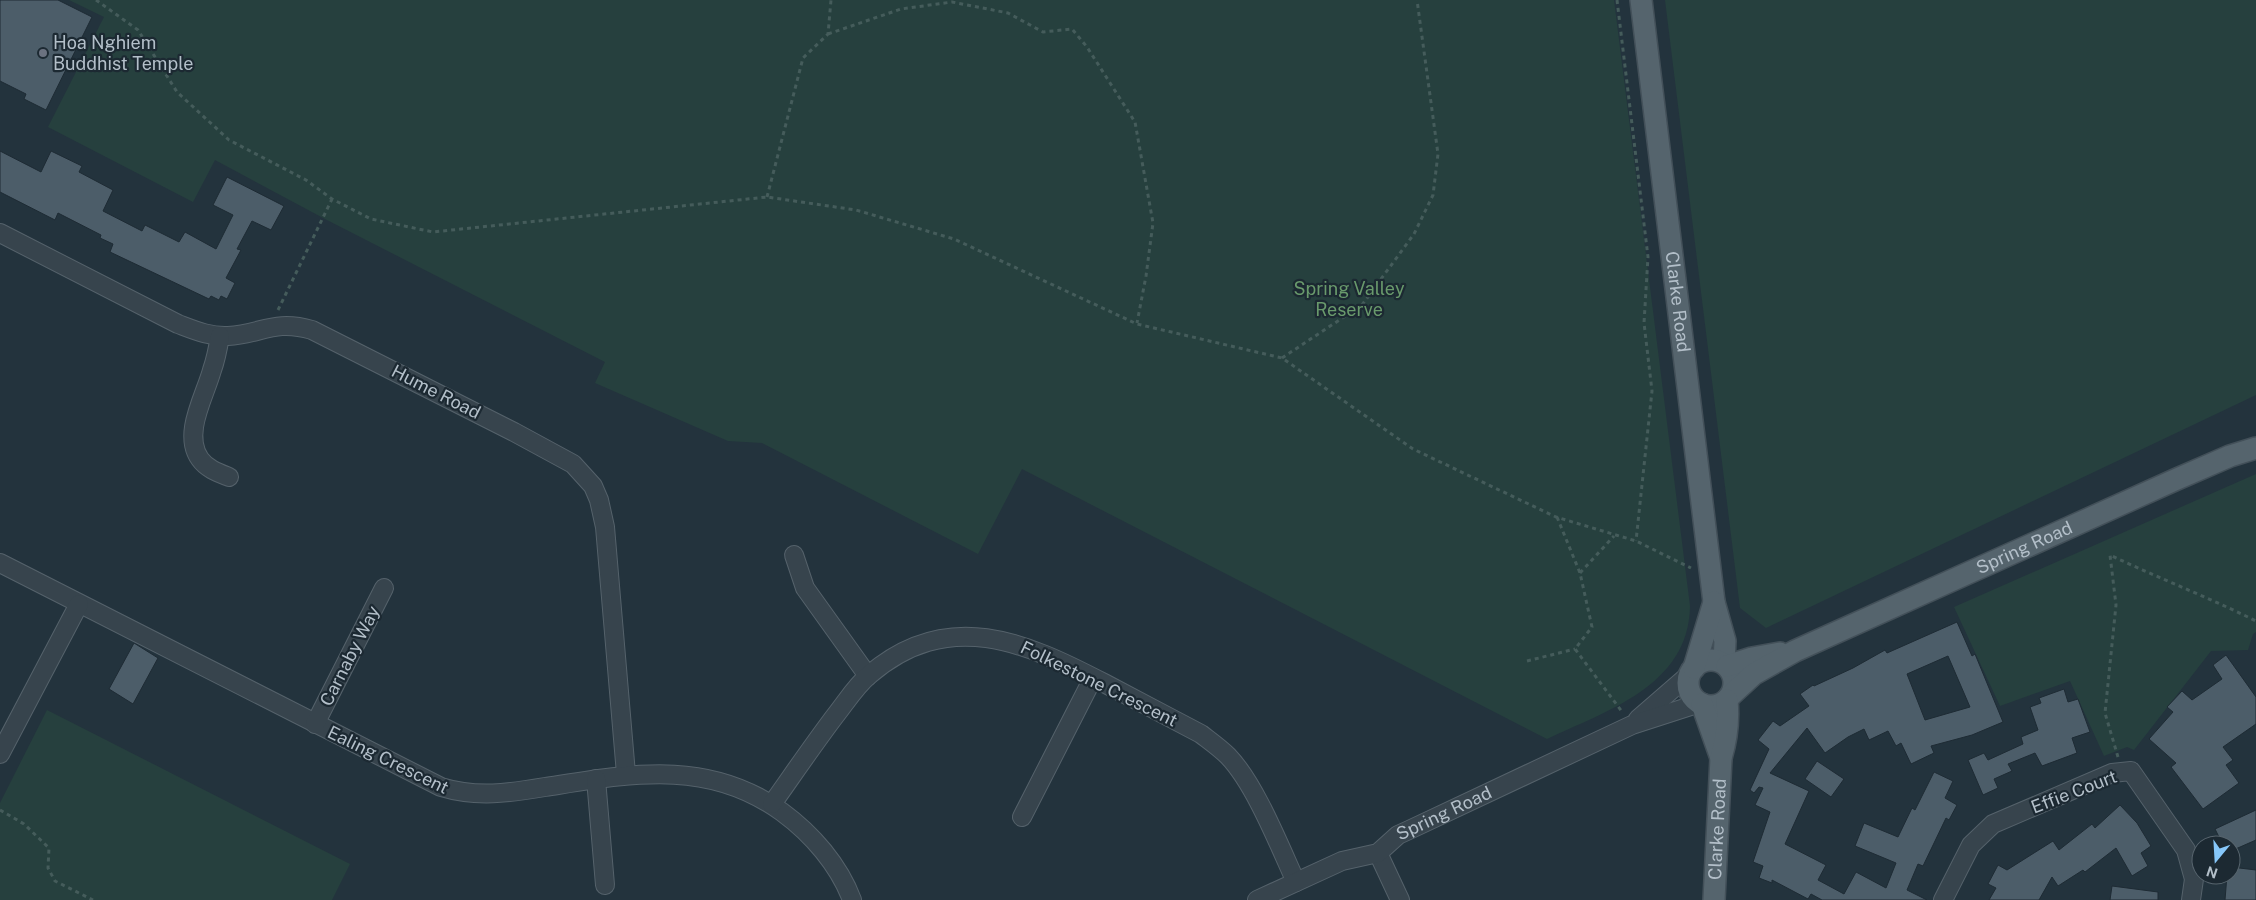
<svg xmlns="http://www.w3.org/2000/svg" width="2256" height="900" font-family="'Public Sans',sans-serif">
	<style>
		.green { fill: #26403e }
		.building { fill: #4c5d69; stroke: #1e2b34; fill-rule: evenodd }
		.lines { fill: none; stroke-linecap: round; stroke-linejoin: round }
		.minor-casing { stroke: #55626b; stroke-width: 20 }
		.major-casing { stroke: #435059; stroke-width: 24 }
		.path { stroke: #455c5b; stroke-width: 3; stroke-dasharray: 4 4; stroke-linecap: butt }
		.minor { stroke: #37444d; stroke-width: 18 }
		.major { stroke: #55646d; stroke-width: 21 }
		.worship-dot { fill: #6b7280; stroke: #1c2932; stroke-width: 2 }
		.labels { text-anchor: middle; stroke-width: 4.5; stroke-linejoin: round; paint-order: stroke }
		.poi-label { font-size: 18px; fill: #b3bfc9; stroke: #1c2932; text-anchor: start }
		.park-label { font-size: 18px; fill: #699a6c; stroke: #1c2932 }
		.street-label { font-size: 18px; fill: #b3bfc9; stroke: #1c2932 }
	</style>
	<rect width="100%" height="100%" fill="#23333d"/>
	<path class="green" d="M69 0H1614L1690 606C1689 686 1606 711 1547 739L1022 469 978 554 762 443 728 441 595 383 605 362 325 219 215 160 193 202 48 127 104 17Z
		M1665 0H2256V395L1766 628 1740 608Z
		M2256 474V632L2253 634 2248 650 2211 651 2134 750 2127 747 2104 756 2070 681 2000 706 1954 607Z
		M47 710 350 864 332 900H0V803Z"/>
	<path class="building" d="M0 0H58L92 17 46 110 24 99 26 94 0 81Z
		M0 151 41 172 51 151 82 166 79 172 113 190 103 211 142 231 145 225 179 242 185 232 216 249 233 215 213 205 227 177 284 206 271 230 252 221 237 249 241 250 226 278 235 283 227 299 221 296 219 300 211 296 209 299 110 252 113 244 100 238 101 235 58 213 55 220 0 192Z
		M1957 622 1972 656 1975 654 2003 722 1972 735 1931 746 1934 753 1911 764 1901 743 1896 746 1888 731 1869 740 1864 729 1848 737 1825 753 1807 728 1770 773 1809 791 1785 844 1826 865 1818 880 1844 894 1856 872 1886 888 1896 863 1855 846 1864 823 1898 837 1912 808 1915 810 1934 772 1953 781 1945 798 1957 805 1949 820 1946 818 1923 866 1918 864 1907 890 1927 900H1822L1811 894 1808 899 1772 880V883L1759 878 1763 866 1753 862 1770 812 1755 805 1763 788 1759 787 1754 793 1750 790 1769 749 1758 740 1773 721 1780 726 1809 706 1800 694 1813 685 1814 686 1853 668 1885 650 1887 653ZM1948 656 1970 707 1925 720 1907 674Z
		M134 643 158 658 133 704 109 689Z
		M2226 655 2256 697V724L2223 747 2233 760 2226 765 2239 783 2203 809 2171 767 2176 763 2149 739 2173 712 2167 707 2182 691 2192 700 2222 679 2213 665Z
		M2064 689 2068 702 2078 699 2090 732 2072 738 2077 753 2042 766 2035 753 2008 764 2012 771 1994 779 1998 788 1983 795 1968 760 1984 753 1988 760 2023 744 2021 737 2038 730 2030 707 2041 703 2039 698Z
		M1817 761 1844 779 1831 797 1805 779Z
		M2120 805 2137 823 2151 846 2141 853 2148 866 2132 876 2116 848 2085 872 2083 870 2058 886 2052 877 2039 900H1989L1996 888 1988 884 1998 865 2007 870 2053 841 2059 850 2092 824 2095 828Z
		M2256 810V840L2231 851V845H2223L2215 829Z
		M2231 867 2256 870V900H2225L2227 875H2231Z
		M2112 886 2158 892V900H2110Z"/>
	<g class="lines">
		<defs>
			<g id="minor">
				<path d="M0 233 178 324C194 330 210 337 228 336 262 334 274 319 312 330L514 432 573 464 593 486 599 500 605 527 626 774"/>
				<path d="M220 336C218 348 216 359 212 370 205 396 182 434 200 459 207 469 219 473 229 477"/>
				<path d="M794 555 805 588 868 676"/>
				<path d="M0 563 441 787C477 798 509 793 545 787 630 774 708 758 782 812 812 834 839 865 852 900"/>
				<path d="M1638 719 1691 673"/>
				<path d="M315 724 384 588"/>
				<path d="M0 754 79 604"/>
				<path d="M596 779 605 885"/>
				<path d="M772 804C794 773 815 742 838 712 848 699 857 685 869 675 948 607 1025 642 1104 683 1136 700 1169 717 1201 734 1210 741 1220 748 1228 756 1255 784 1279 845 1296 882"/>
				<path d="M1022 817 1093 678"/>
				<path d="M1378 853 1400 900"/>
				<path id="s1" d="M1257 900 1342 861 1378 853 1398 835 1409 830 1632 725 1700 703"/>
				<path d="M1943 900 1971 845 1993 824 2112 773 2131 771 2186 850 2194 879 2191 900"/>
			</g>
			<g id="major">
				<path id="s2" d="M1641 0 1714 602 1725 641 1724 663"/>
				<circle cx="1711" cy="683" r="23"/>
				<path d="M1727 666 1752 658 1780 653"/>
				<path d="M1694 668 1714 602"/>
				<path id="s3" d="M1730 696 1754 674 1795 651 2177 479 2230 456 2256 448"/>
				<path d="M1702 704 1721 758"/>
				<path id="s4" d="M1714 900 1721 758C1727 738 1729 721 1727 700"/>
			</g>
		</defs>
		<use href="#minor" class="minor-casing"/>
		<use href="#major" class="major-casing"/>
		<path class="path" d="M96 0 138 30 177 92 229 140 306 180 332 199 371 219 433 232 767 197 856 210 954 239 1137 324 1282 358 1413 449 1556 517 1636 541 1691 568
			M1617 0 1648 257 1644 323 1652 391 1636 541
			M828 34 901 9 952 2 1008 13 1043 32 1072 29 1087 47 1135 122 1153 223 1146 276 1137 323
			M767 197 803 58 828 34 831 0
			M278 310 332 199
			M1282 358 1362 305 1414 234 1433 195 1438 154 1417 0
			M1557 517 1580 573 1592 627 1575 649 1623 713
			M1580 573 1614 536
			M1527 661 1575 649
			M2118 757 2105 713 2116 605 2110 555C2158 578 2208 597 2256 621
			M0 810 24 824 49 848 48 868 55 881 93 900"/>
		<use href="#minor" class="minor"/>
		<use href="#major" class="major"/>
	</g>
	<circle class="worship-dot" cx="43" cy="53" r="5"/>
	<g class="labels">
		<g class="poi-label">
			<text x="53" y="49">Hoa Nghiem<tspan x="53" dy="21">Buddhist Temple</tspan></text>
		</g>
		<g class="park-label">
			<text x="1349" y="295">Spring Valley<tspan x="1349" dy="21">Reserve</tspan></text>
		</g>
		<g class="street-label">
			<text dy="6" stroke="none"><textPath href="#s2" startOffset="304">Clarke Road</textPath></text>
			<text transform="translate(436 392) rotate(27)" y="6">Hume Road</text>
			<text dy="6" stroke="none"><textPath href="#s3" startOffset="331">Spring Road</textPath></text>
			<text transform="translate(350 656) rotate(-63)" y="6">Carnaby Way</text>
			<text transform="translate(1099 684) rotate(26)" y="6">Folkestone Crescent</text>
			<text transform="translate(388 760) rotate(26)" y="6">Ealing Crescent</text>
			<text transform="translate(2074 792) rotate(-21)" y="6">Effie Court</text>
			<text dy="6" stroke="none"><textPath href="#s1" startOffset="208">Spring Road</textPath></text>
			<text dy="6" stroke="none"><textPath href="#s4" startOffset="71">Clarke Road</textPath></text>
		</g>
	</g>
	<g transform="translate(2216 860) rotate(198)"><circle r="24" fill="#1c2932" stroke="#58656e"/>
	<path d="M0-4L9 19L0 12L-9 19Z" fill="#86c7fa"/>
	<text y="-8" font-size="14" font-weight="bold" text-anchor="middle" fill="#b3bfc9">N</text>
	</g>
</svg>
